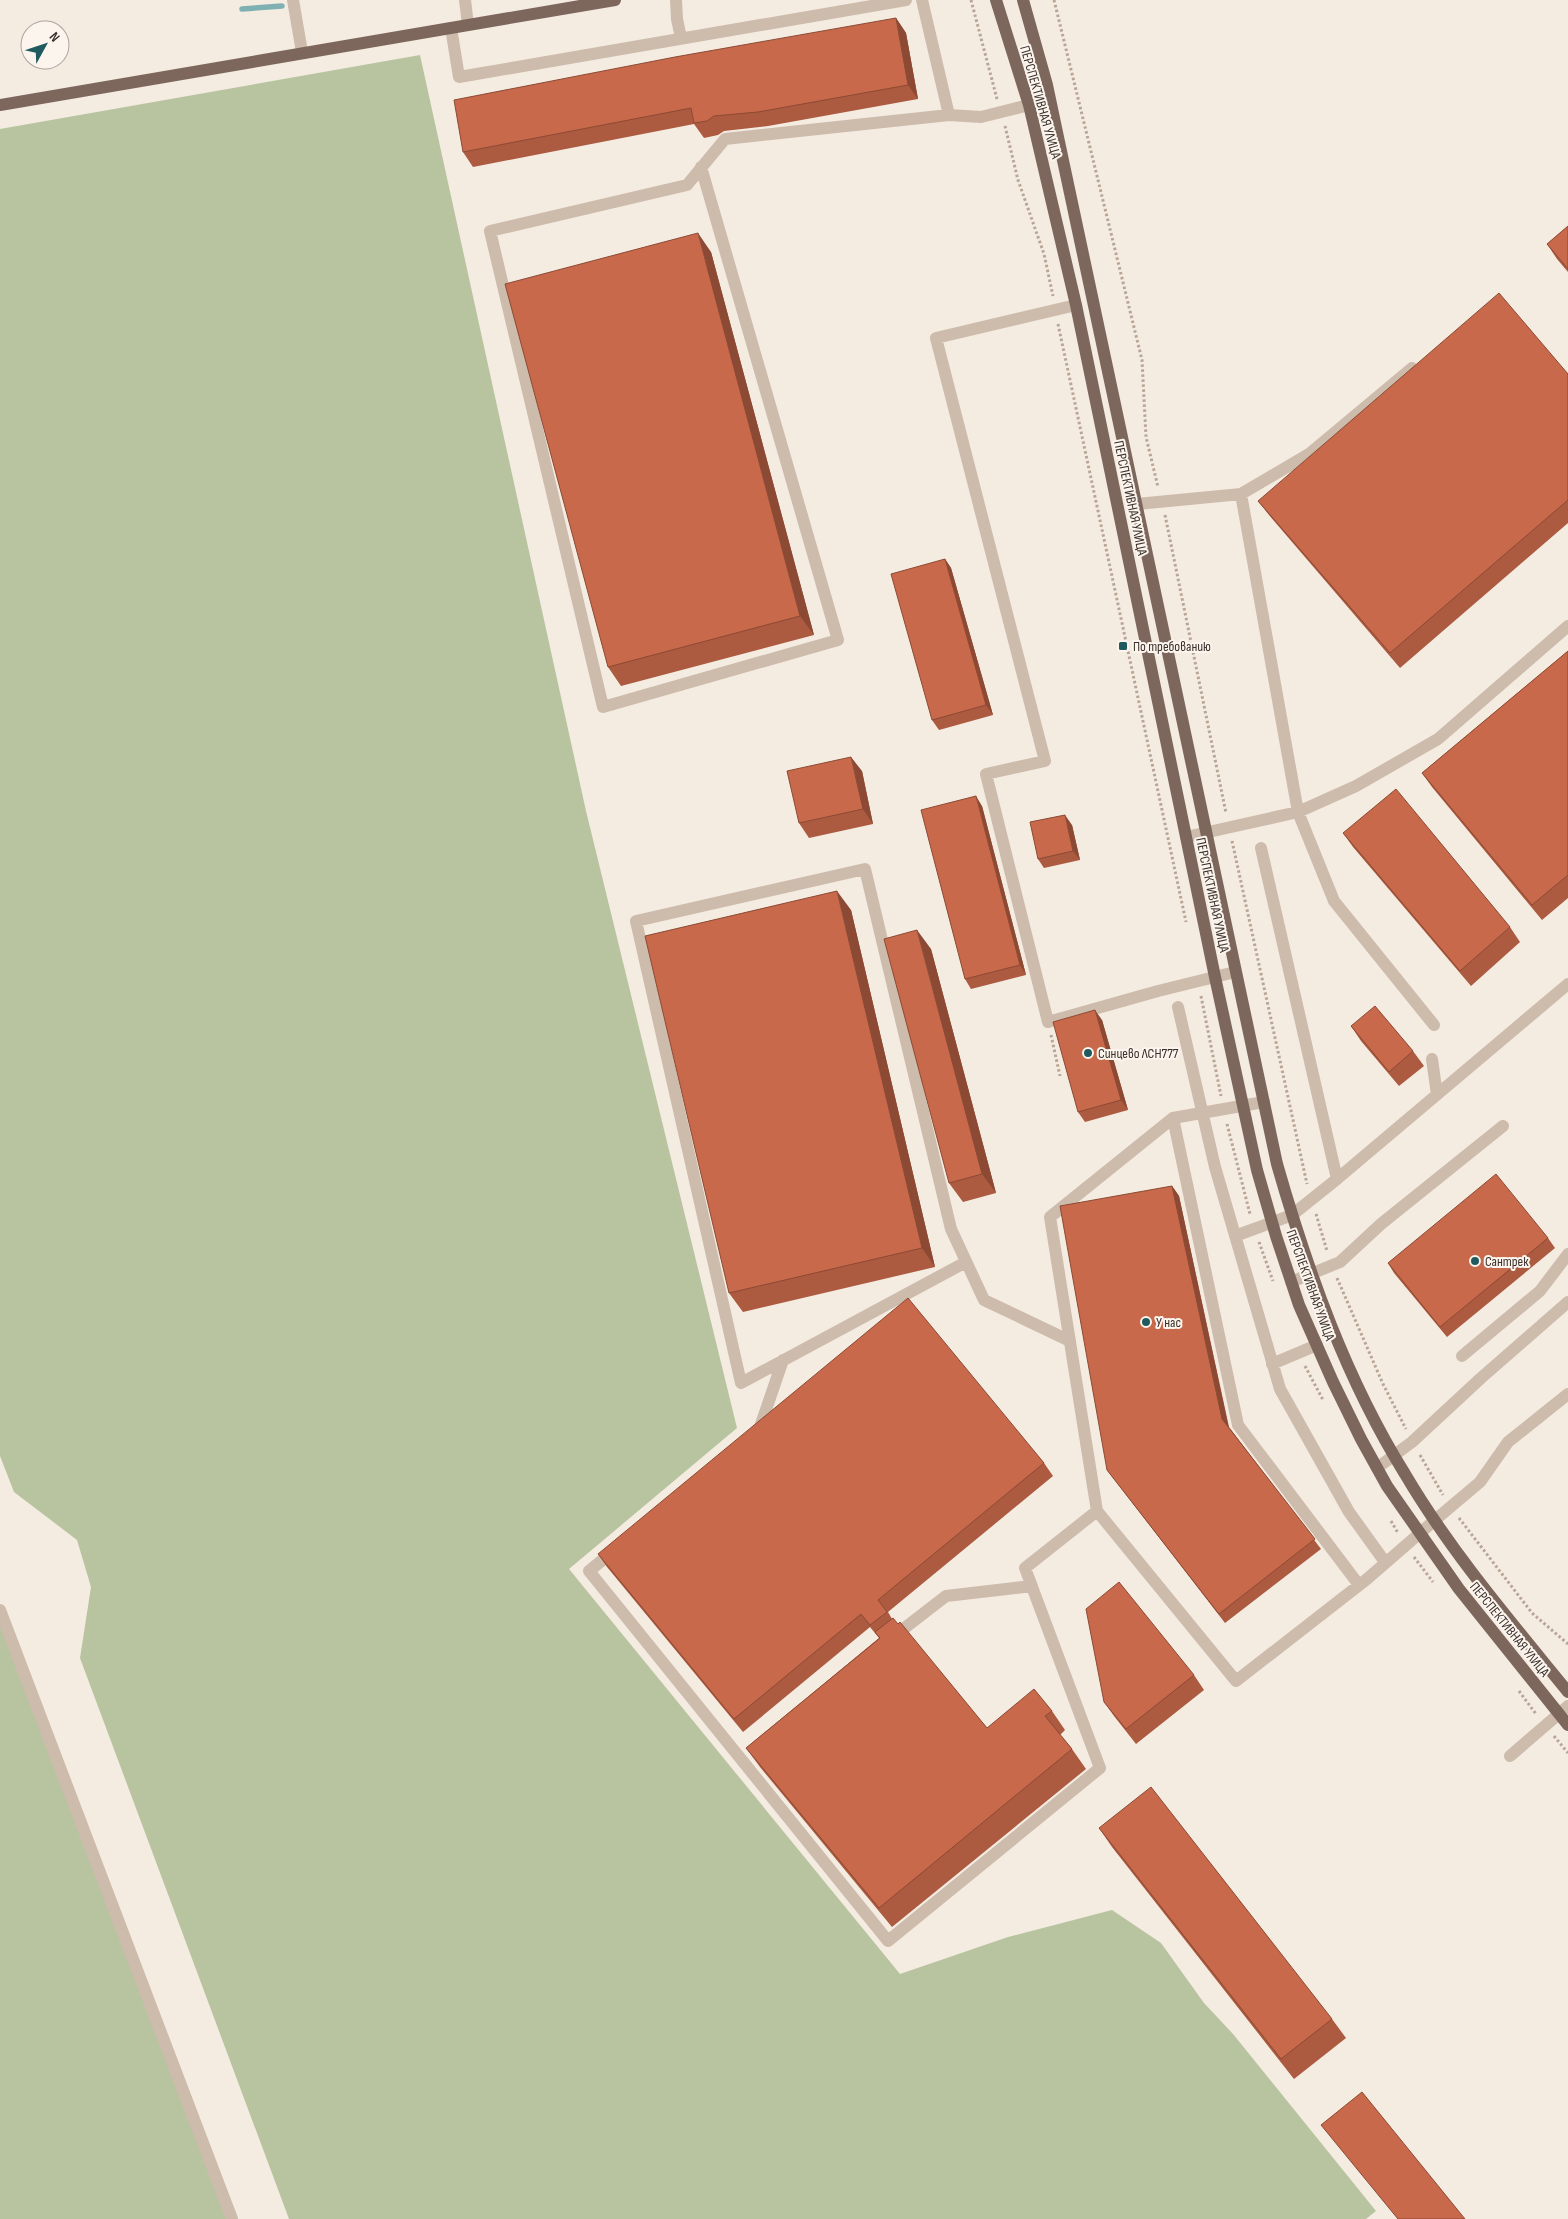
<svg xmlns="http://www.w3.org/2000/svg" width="1568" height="2219" font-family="'Sofia Sans Condensed',sans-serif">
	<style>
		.green { fill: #b8c4a0 }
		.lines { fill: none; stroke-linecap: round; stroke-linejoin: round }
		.stream { stroke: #7fb0b2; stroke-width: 5.5 }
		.path { stroke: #b9a596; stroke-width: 3; stroke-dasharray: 2.5 2.5; stroke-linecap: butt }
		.minor { stroke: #cdbbac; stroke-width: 12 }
		.major { stroke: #7d675c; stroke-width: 12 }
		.wall { fill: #ac5a40 }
		.shaded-wall { fill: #8c4a34 }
		.building { fill: #c8694b; stroke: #8c4a34 }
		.poi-dot { fill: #1f5a5e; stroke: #fbf5ee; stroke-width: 2 }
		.labels { text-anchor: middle; stroke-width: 4; stroke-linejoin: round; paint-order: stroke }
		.street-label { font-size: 14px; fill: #3b302b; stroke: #fbf5ee }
		.poi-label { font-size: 14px; fill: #3b302b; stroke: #fbf5ee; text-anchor: start }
	</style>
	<rect width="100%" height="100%" fill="#f4ebe1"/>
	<path class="green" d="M420 55 586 811 737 1428 569 1569 900 1974 1008 1937 1112 1910 1161 1943 1204 2003 1233 2034 1376 2211 1366 2219H289L80 1658 91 1587 77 1540 14 1492 0 1456V129Z
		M0 1616 228 2219H0Z"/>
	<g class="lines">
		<path class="stream" d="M242 9 282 6"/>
		<path class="path" d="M971 0 997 99
			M1054 0 1142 360 1146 437 1158 487
			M1005 126 1018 180 1044 254 1053 296
			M1058 324 1186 922
			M1165 515 1226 813
			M1232 841 1307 1184
			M1201 996 1221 1096
			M1051 1035 1060 1076
			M1227 1124 1250 1214
			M1316 1214 1327 1251
			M1259 1242 1273 1281
			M1337 1278 1383 1384 1406 1429
			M1305 1366 1323 1400
			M1420 1455 1443 1495
			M1459 1518 1532 1613 1568 1644
			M1391 1521 1398 1533
			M1414 1557 1433 1582
			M1519 1691 1536 1714
			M1554 1736 1568 1753"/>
		<path class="minor" d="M293 0 302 52
			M465 0 468 25
			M676 0 677 19 681 38
			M922 0 949 115 981 117 1029 105
			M451 28 459 77 906 0
			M701 167 838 640 603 707 490 231 687 185 725 139 949 115
			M1076 305 936 338 1045 761 986 774 1048 1022 1158 991 1235 972
			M1241 494 1298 812 1334 901 1434 1025
			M1137 504 1241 494 1309 454 1412 368
			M1186 837 1298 812 1356 786 1438 739 1568 626
			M1178 1007 1215 1167 1280 1389 1349 1512 1385 1562
			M1432 1059 1437 1095
			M1173 1118 1264 1102
			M1337 1179 1568 984
			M1235 1236 1292 1215 1337 1179 1261 848
			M966 1262 741 1383 636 921 865 869 951 1229 984 1300 1070 1341
			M1291 1282 1340 1262 1381 1224 1503 1126
			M1462 1356 1540 1291 1568 1254
			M1272 1364 1317 1345
			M756 1432 759 1430 783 1360
			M1377 1468 1412 1442 1481 1378 1568 1302
			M616 1549 589 1571 888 1941 1100 1768 1025 1568 1097 1511
			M1359 1585 1238 1425 1173 1118 1050 1217 1097 1511 1236 1681 1367 1579 1435 1520 1480 1482 1508 1442 1568 1394
			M0 1610 232 2219
			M893 1637 946 1596 1032 1586
			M1510 1756 1568 1706"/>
		<path class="major" d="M996 0 1029 105 1076 305 1215 977 1257 1170 1276 1236 1299 1305 1333 1382 1361 1439 1387 1486 1459 1589 1568 1725
			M1023 0 1047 85 1058 137 1277 1164C1308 1272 1346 1379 1405 1474 1451 1552 1511 1622 1568 1692
			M0 105 615 0"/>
	</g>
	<path class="wall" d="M896 18 906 33 918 99 768 126 724 131 718 135 704 138 694 124 473 167 463 152Z
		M1568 226V272L1557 259 1547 244Z
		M711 252 814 635 621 686 608 667Z
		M1568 374V523L1400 668 1269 515 1258 501Z
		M945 559 951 568 993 715 939 730 932 720Z
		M1568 651V898L1542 920 1432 787 1422 773Z
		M862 771 873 824 809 838 799 823Z
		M982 806 1026 975 971 989 965 979Z
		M1072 825 1080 860 1044 868 1038 859Z
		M1343 833 1510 927 1520 942 1471 986 1353 847Z
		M851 910 935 1267 743 1312 729 1293Z
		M931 949 996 1193 963 1202 949 1183Z
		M1102 1020 1128 1110 1085 1122 1078 1112Z
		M1351 1026 1413 1051 1424 1066 1399 1086 1361 1041Z
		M1172 1186 1179 1196 1229 1427 1321 1549 1225 1623 1107 1470Z
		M1548 1238 1555 1248 1447 1337 1394 1273 1388 1263Z
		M1044 1463 1053 1476 888 1612 892 1619 987 1728 1052 1711 1065 1730 1060 1735 1072 1749 1086 1769 892 1927 760 1767 746 1748 879 1638 870 1627 743 1732 607 1567 598 1554Z
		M1194 1675 1204 1690 1136 1744 1114 1716 1104 1702Z
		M1099 1828 1332 2019 1346 2038 1294 2079 1112 1847Z"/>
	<path class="shaded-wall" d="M896 18 906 33 918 99 908 85Z
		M698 233 711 252 814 635 800 616Z
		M945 559 951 568 993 715 986 705Z
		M851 757 862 771 873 824 863 809Z
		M976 796 982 806 1026 975 1020 965Z
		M1065 815 1072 825 1080 860 1073 851Z
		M837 891 851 910 935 1267 922 1248Z
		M917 930 931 949 996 1193 982 1174Z
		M1095 1010 1102 1020 1128 1110 1121 1100Z
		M1172 1186 1179 1196 1229 1429 1222 1419Z"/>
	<path class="building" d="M896 18 908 85 758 112 714 116 707 121 694 123 691 108 463 152 454 100 675 57Z
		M1568 226V269L1547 244Z
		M698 233 800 616 608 667 505 284Z
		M1499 293 1568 374V500L1390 653 1258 501Z
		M945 559 986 705 932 720 891 574Z
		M1568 651V875L1532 905 1422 773Z
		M851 757 863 809 799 823 787 771Z
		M1396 789 1510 927 1460 971 1343 833Z
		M976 796 1020 965 965 979 921 810Z
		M1065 815 1073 851 1038 859 1030 822Z
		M837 891 922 1248 729 1293 645 936Z
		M917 930 982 1174 949 1183 884 939Z
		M1375 1006 1413 1051 1389 1072 1351 1026Z
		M1095 1010 1121 1100 1078 1112 1053 1022Z
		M1496 1174 1548 1238 1440 1327 1388 1263Z
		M1172 1186 1222 1419 1315 1539 1219 1614 1107 1470 1060 1206Z
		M908 1298 1044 1463 878 1600 887 1612 870 1625 861 1614 734 1719 598 1554Z
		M1119 1582 1194 1675 1126 1729 1104 1702 1086 1609Z
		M893 1618 898 1624 900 1622 987 1728 1034 1689 1052 1711 1045 1716 1072 1749 879 1908 746 1748 880 1638 875 1632Z
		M1151 1787 1332 2019 1281 2059 1099 1828Z
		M1362 2092 1465 2219H1398L1321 2125Z"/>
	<g class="poi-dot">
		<rect x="1118" y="641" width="10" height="10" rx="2.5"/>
		<circle cx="1088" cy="1053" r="5"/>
		<circle cx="1475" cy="1261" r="5"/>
		<circle cx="1146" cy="1322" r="5"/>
	</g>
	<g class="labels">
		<g class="street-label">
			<text transform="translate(1041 102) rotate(74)" y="5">ПЕРСПЕКТИВНАЯ УЛИЦА</text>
			<text transform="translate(1131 498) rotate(78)" y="5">ПЕРСПЕКТИВНАЯ УЛИЦА</text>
			<text transform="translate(1213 895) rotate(78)" y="5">ПЕРСПЕКТИВНАЯ УЛИЦА</text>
			<text transform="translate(1311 1285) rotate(70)" y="5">ПЕРСПЕКТИВНАЯ УЛИЦА</text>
			<text transform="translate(1510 1629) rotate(51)" y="5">ПЕРСПЕКТИВНАЯ УЛИЦА</text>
		</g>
		<g class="poi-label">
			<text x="1133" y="651">По требованию</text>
			<text x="1098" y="1058">Синцево ЛСН777</text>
			<text x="1485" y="1266">Сантрек</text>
			<text x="1156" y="1327">У нас</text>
		</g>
	</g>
	<g transform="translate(45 45) rotate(50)"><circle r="24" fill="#fbf5ee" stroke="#aea6a0"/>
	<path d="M0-4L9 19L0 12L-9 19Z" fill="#1f5a5e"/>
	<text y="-8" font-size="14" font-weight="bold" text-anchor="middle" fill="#3b302b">N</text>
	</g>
</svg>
